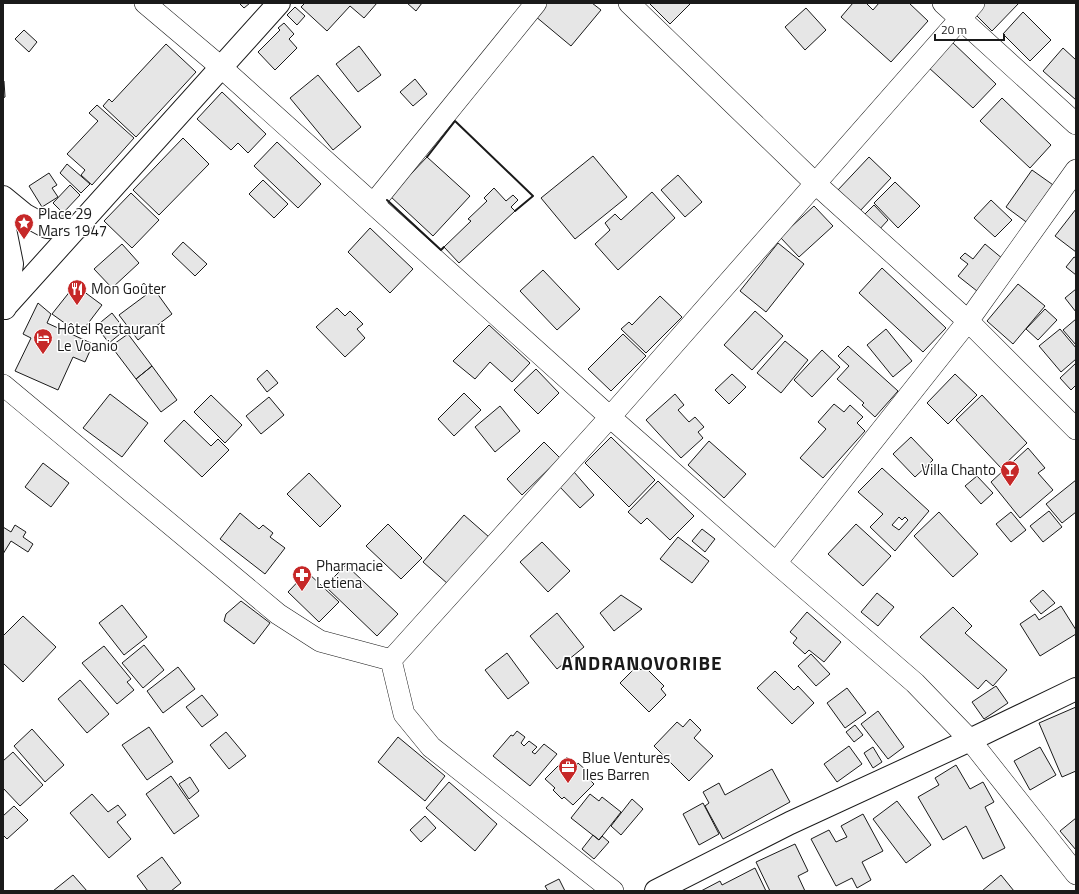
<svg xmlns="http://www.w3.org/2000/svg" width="1079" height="894" font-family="'Titillium Web',sans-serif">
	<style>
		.building { fill: #e6e6e6; stroke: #1a1a1a; fill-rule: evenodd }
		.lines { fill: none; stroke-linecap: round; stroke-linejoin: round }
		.street-casing { stroke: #1a1a1a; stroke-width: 22 }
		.secondary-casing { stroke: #1a1a1a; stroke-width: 24 }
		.street { stroke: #fff; stroke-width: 21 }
		.secondary { stroke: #fff; stroke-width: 22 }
		.wall { stroke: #1a1a1a; stroke-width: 2 }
		.labels { text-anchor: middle; stroke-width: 3; stroke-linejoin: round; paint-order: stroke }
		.poi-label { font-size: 15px; fill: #1a1a1a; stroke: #fff; text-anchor: start }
		.district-label { font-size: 19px; font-weight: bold; letter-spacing: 1px; fill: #1a1a1a; stroke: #fff }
	</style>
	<rect width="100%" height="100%" fill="#fff"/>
	<path class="building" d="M239 3H250L244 8Z
		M305 3H377L364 18 350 6 327 31 301 7Z
		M407 3H422L416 11Z
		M546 3H592L601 10 571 46 535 16Z
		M649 3H691L670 24Z
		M853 3H866L873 10 879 3H909L928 21 891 62 841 17Z
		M981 3H1019L992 31 973 12Z
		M295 7 305 16 297 25 287 15Z
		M806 8 826 30 805 50 785 27Z
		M1023 12 1051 40 1030 61 1003 34Z
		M284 23 294 34 289 39 297 48 275 70 258 52 280 30 278 28Z
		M24 30 37 42 29 52 15 39Z
		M951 41 996 84 973 108 928 67Z
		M166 44 196 72 136 137 103 106 109 99 112 102Z
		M359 46 381 75 358 92 336 64Z
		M1063 48 1076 60V100L1043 71Z
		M318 75 361 127 333 150 290 98Z
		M415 79 427 94 413 106 400 92Z
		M3 81H4L5 97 3 98Z
		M222 92 266 134 248 153 238 143 231 150 197 119Z
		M1002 98 1051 145 1030 168 980 121Z
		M97 105 134 138 92 185 81 175 85 170 67 154 98 121 89 113Z
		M183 138 209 164 159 215 133 190Z
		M277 142 321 184 298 208 254 166Z
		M593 156 627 197 575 239 541 198Z
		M427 157 470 196 433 236 390 196Z
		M869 157 891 178 859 212 837 191Z
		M67 164 90 184 81 193 60 173Z
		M1032 170 1056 187 1029 224 1006 207Z
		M49 173 57 185 52 188 58 197 42 207 29 186Z
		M678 175 702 202 685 217 661 190Z
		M263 180 288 204 274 218 249 194Z
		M895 182 920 206 898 228 874 203Z
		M70 185 80 195 63 213 53 203Z
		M494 188 506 201 513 195 518 200 511 207 515 211 459 263 444 247 471 221 468 219 487 201 484 198Z
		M652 192 675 218 618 270 595 244 610 230 605 223 615 214 621 220Z
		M131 193 159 220 132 248 104 221Z
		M991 200 1012 220 995 237 974 218Z
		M874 205 888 220 878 231 863 216Z
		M814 206 833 226 799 257 780 237Z
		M1076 209V252L1055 236Z
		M370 228 413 269 390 293 348 252Z
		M183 242 207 264 195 276 172 254Z
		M778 243 804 264 766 312 740 291Z
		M122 244 139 263 112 288 94 269Z
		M985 244 1003 259 977 291 958 276 968 264 960 258 965 253 973 259Z
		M1074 257 1076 258V275L1066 267Z
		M882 268 946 328 923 352 859 293Z
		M543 270 580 309 557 330 520 291Z
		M1018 284 1045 306 1013 344 987 321Z
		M75 285 102 305 80 334 52 314Z
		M154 289 172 314 138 340 119 315Z
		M1076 289V312L1065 298Z
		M660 296 682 317 646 353 621 329 629 322 632 325Z
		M38 303 51 314 47 323 93 344 85 362 73 357 58 390 15 371 31 338 23 334Z
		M337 308 345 316 350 311 363 324 357 329 365 338 345 357 316 327Z
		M1045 309 1057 320 1038 340 1026 329Z
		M755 311 783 336 752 370 724 345Z
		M112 313 122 326 117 330 120 334 109 343 96 326Z
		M1076 319V345L1063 330Z
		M489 325 530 363 512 382 490 362 475 379 453 361Z
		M886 329 912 361 893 377 867 345Z
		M1060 329 1076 348V359L1061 372 1039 346Z
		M128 334 152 366 136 379 111 346Z
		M623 334 646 356 611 391 588 369Z
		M785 341 808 360 781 393 757 373Z
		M848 346 898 391 875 417 862 405 864 403 837 379 849 366 838 356Z
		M822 350 840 367 812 397 794 380Z
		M1076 363V385L1071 390 1060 378Z
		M152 366 177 400 161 412 136 379Z
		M536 369 559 393 538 414 514 390Z
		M267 370 278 383 267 392 257 379Z
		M732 374 746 387 729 404 715 390Z
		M955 374 977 395 948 424 927 403Z
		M464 393 481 410 454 436 438 419Z
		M110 394 148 423 122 457 83 428Z
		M675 394 684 405 678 410 689 422 695 417 704 427 698 432 703 438 681 458 646 420Z
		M211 395 242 425 225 443 194 412Z
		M982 395 1027 443 1001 468 956 420Z
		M269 397 284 415 261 434 246 416Z
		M834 404 844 412 850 405 863 417 857 423 865 431 823 478 800 458 826 429 818 422Z
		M500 406 520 431 495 452 475 427Z
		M184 420 211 446 218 439 229 450 202 477 164 441Z
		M611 437 655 480 629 507 585 463Z
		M911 437 933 460 915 477 893 454Z
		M709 441 746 474 724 498 688 465Z
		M544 442 560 458 522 495 507 479Z
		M1028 448 1045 468 1038 473 1053 490 1020 518 991 482Z
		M43 463 69 483 51 507 25 487Z
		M882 468 929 511 895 551 870 527 883 514 858 492ZM899 517 902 520 905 517 908 520 899 530 892 525Z
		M574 472 594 495 580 508 559 486Z
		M309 473 341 506 320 527 287 494Z
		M977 476 993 493 981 504 965 486Z
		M1076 480V512L1062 523 1046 504Z
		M658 481 694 516 670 540 647 518 641 524 628 512Z
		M1049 511 1062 527 1043 542 1030 526Z
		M939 512 978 554 953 577 914 536Z
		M1011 512 1026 530 1011 542 996 524Z
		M240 513 259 529 263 525 273 533 270 537 285 548 265 574 220 539Z
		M464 515 489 537 448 584 423 562Z
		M388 524 422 558 401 579 366 546Z
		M856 524 891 556 863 586 828 554Z
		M15 525 26 532 23 537 33 544 28 552 11 541 3 554V527L11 532Z
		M702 529 715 539 705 552 692 541Z
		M678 537 709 561 692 583 660 559Z
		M542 542 570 571 548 592 520 562Z
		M346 565 398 614 377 636 325 586Z
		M307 572 339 602 319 622 288 592Z
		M1043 590 1055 603 1041 614 1030 601Z
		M877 593 894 607 878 626 861 612Z
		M621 595 642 609 614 631 600 613Z
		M241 601 270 623 254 644 224 621 226 614Z
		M122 605 147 637 124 655 99 623Z
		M1061 606 1076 630V634L1040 656 1020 624 1035 614 1039 620Z
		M953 607 972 626 965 633 1007 670 993 686 986 680 978 689 920 637Z
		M807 612 841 642 824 662 809 650 805 654 793 643 797 638 790 632Z
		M557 613 584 647 557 669 530 636Z
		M23 616 56 647 23 682 3 663V636Z
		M144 645 164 670 143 688 122 663Z
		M104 646 131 679 127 682 134 690 117 704 82 663Z
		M507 653 529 683 508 699 485 670Z
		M811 654 830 674 816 686 798 666Z
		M637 666 641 670 644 666 664 686 661 689 666 695 649 712 620 683Z
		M178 667 195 689 163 713 147 691Z
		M775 671 794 690 798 686 814 703 792 724 757 688Z
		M80 680 109 714 87 733 58 699Z
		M996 686 1008 703 984 719 972 702Z
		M847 688 866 713 845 728 827 703Z
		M202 695 218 715 202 727 186 707Z
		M1076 707V771L1062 777 1039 723Z
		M878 711 904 747 888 759 861 724Z
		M690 719 701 730 694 738 713 756 689 781 654 746 677 722 683 727Z
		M855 725 863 735 854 742 846 732Z
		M149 727 173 762 147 780 122 745Z
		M32 729 64 765 45 782 14 746Z
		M517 731 525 737 521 743 524 746 529 741 537 747 532 752 535 754 544 744 557 754 530 786 493 756 511 735 513 736Z
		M226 732 246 756 229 769 210 745Z
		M398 737 445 776 425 801 378 762Z
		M849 746 862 764 837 782 824 764Z
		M873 747 882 762 873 768 864 753Z
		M1040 747 1056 775 1030 790 1014 761Z
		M13 752 43 785 20 806 3 788V761Z
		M567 757 576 766 578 763 588 772 585 775 594 784 573 805 564 797 562 799 553 790 555 788 545 779Z
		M956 765 970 789 983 782 994 802 985 807 1005 848 983 859 966 826 943 840 918 797 939 785 935 778Z
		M772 769 790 802 723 839 705 806 709 803 703 792 719 783 725 795Z
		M171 776 199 816 174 834 146 794Z
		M190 777 199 791 189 799 179 784Z
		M449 782 497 824 475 851 426 808Z
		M92 794 108 812 118 805 126 815 117 822 131 839 109 858 70 813Z
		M590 794 599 801 602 797 621 812 599 840 571 818Z
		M632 799 643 809 621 835 611 826Z
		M897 801 931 845 906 863 873 819Z
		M703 803 719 834 699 845 683 814Z
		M14 806 28 820 7 839 3 835V816Z
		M863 814 883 851 862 862 871 880 857 888 852 878 836 886 811 839 829 830 836 842 847 837 841 826Z
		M425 816 436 828 421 842 410 830Z
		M1076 818V850L1060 831Z
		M593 835 599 840 602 836 609 842 594 859 582 849Z
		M795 844 808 871 798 876 805 891H770L756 862Z
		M162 857 181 883 171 891H148L137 876Z
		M755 868 766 891H701L720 881 722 885Z
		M73 875 87 891H53Z
		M1001 875 1014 891H982Z
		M559 879 565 891H548L545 886Z"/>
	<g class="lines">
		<defs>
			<path id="street" d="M145 3 222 68 610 417 776 563 915 683 970 740 1076 874
				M629 3 816 184 968 321 1076 429
				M943 3 1076 124
				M373 204 536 3
				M3 385 278 614 320 641 391 660 404 714 431 747 613 891
				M776 563 968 321 1076 170
				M391 660 610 417 974 3"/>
			<path id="secondary" d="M3 197 25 215 47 227 77 228
				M3 219 12 264 6 306 5 308
				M6 306 279 3
				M656 891 790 823 970 740 1076 689"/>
		</defs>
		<use href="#street" class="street-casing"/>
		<use href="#secondary" class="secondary-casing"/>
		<use href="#street" class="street"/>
		<use href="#secondary" class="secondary"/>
		<path class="wall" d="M427 157 455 121 533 196 515 211
			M387 200 441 250 444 247"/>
	</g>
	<defs>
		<symbol id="sight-pin" viewBox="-11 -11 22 30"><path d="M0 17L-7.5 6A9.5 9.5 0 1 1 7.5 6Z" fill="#c62828" stroke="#fff"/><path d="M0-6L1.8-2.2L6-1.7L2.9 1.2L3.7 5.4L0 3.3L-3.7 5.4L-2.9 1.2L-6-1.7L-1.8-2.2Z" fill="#fff"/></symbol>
		<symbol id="restaurant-pin" viewBox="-11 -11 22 30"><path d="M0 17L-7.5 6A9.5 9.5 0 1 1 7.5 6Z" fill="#c62828" stroke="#fff"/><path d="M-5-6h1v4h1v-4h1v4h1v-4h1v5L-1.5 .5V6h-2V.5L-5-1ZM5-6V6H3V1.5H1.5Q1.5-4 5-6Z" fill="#fff"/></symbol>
		<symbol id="hotel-pin" viewBox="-11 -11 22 30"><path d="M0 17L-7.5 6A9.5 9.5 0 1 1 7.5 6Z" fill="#c62828" stroke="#fff"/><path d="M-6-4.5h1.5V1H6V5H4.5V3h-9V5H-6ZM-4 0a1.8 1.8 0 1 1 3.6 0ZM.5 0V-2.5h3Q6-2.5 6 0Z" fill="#fff"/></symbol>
		<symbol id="bar-pin" viewBox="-11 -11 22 30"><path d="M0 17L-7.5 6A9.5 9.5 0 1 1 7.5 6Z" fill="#c62828" stroke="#fff"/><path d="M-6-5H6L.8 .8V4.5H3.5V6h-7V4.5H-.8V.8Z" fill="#fff"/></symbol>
		<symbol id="pharmacy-pin" viewBox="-11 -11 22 30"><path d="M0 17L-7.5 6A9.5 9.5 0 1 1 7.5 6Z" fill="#c62828" stroke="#fff"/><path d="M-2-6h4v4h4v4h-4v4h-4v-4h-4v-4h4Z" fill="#fff"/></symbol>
		<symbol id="office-pin" viewBox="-11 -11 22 30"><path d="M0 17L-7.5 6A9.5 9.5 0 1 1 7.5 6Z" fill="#c62828" stroke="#fff"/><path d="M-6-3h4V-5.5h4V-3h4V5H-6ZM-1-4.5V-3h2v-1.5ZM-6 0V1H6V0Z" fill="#fff"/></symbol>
	</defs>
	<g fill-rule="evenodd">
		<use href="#sight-pin" x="13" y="212" width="22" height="30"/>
		<use href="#restaurant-pin" x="66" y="278" width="22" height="30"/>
		<use href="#hotel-pin" x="32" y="327" width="22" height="30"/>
		<use href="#bar-pin" x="999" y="459" width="22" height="30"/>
		<use href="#pharmacy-pin" x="291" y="564" width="22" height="30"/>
		<use href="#office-pin" x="557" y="756" width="22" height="30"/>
	</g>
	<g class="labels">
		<g class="poi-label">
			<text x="38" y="219">Place 29<tspan x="38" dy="17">Mars 1947</tspan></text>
			<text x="91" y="294">Mon Goûter</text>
			<text x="57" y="334">Hôtel Restaurant<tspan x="57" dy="17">Le Voanio</tspan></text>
			<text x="996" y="475" text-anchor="end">Villa Chanto</text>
			<text x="316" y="571">Pharmacie<tspan x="316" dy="17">Letiena</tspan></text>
			<text x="582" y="763">Blue Ventures<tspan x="582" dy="17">Iles Barren</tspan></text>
		</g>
		<g class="district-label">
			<text x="642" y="670">ANDRANOVORIBE</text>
		</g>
	</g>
	<rect width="1079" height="894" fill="none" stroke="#1a1a1a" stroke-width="8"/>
	<path d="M935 34v6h69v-6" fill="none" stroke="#1a1a1a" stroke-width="2"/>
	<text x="941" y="34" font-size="12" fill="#1a1a1a" stroke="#ffffff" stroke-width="3" paint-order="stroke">20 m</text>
</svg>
